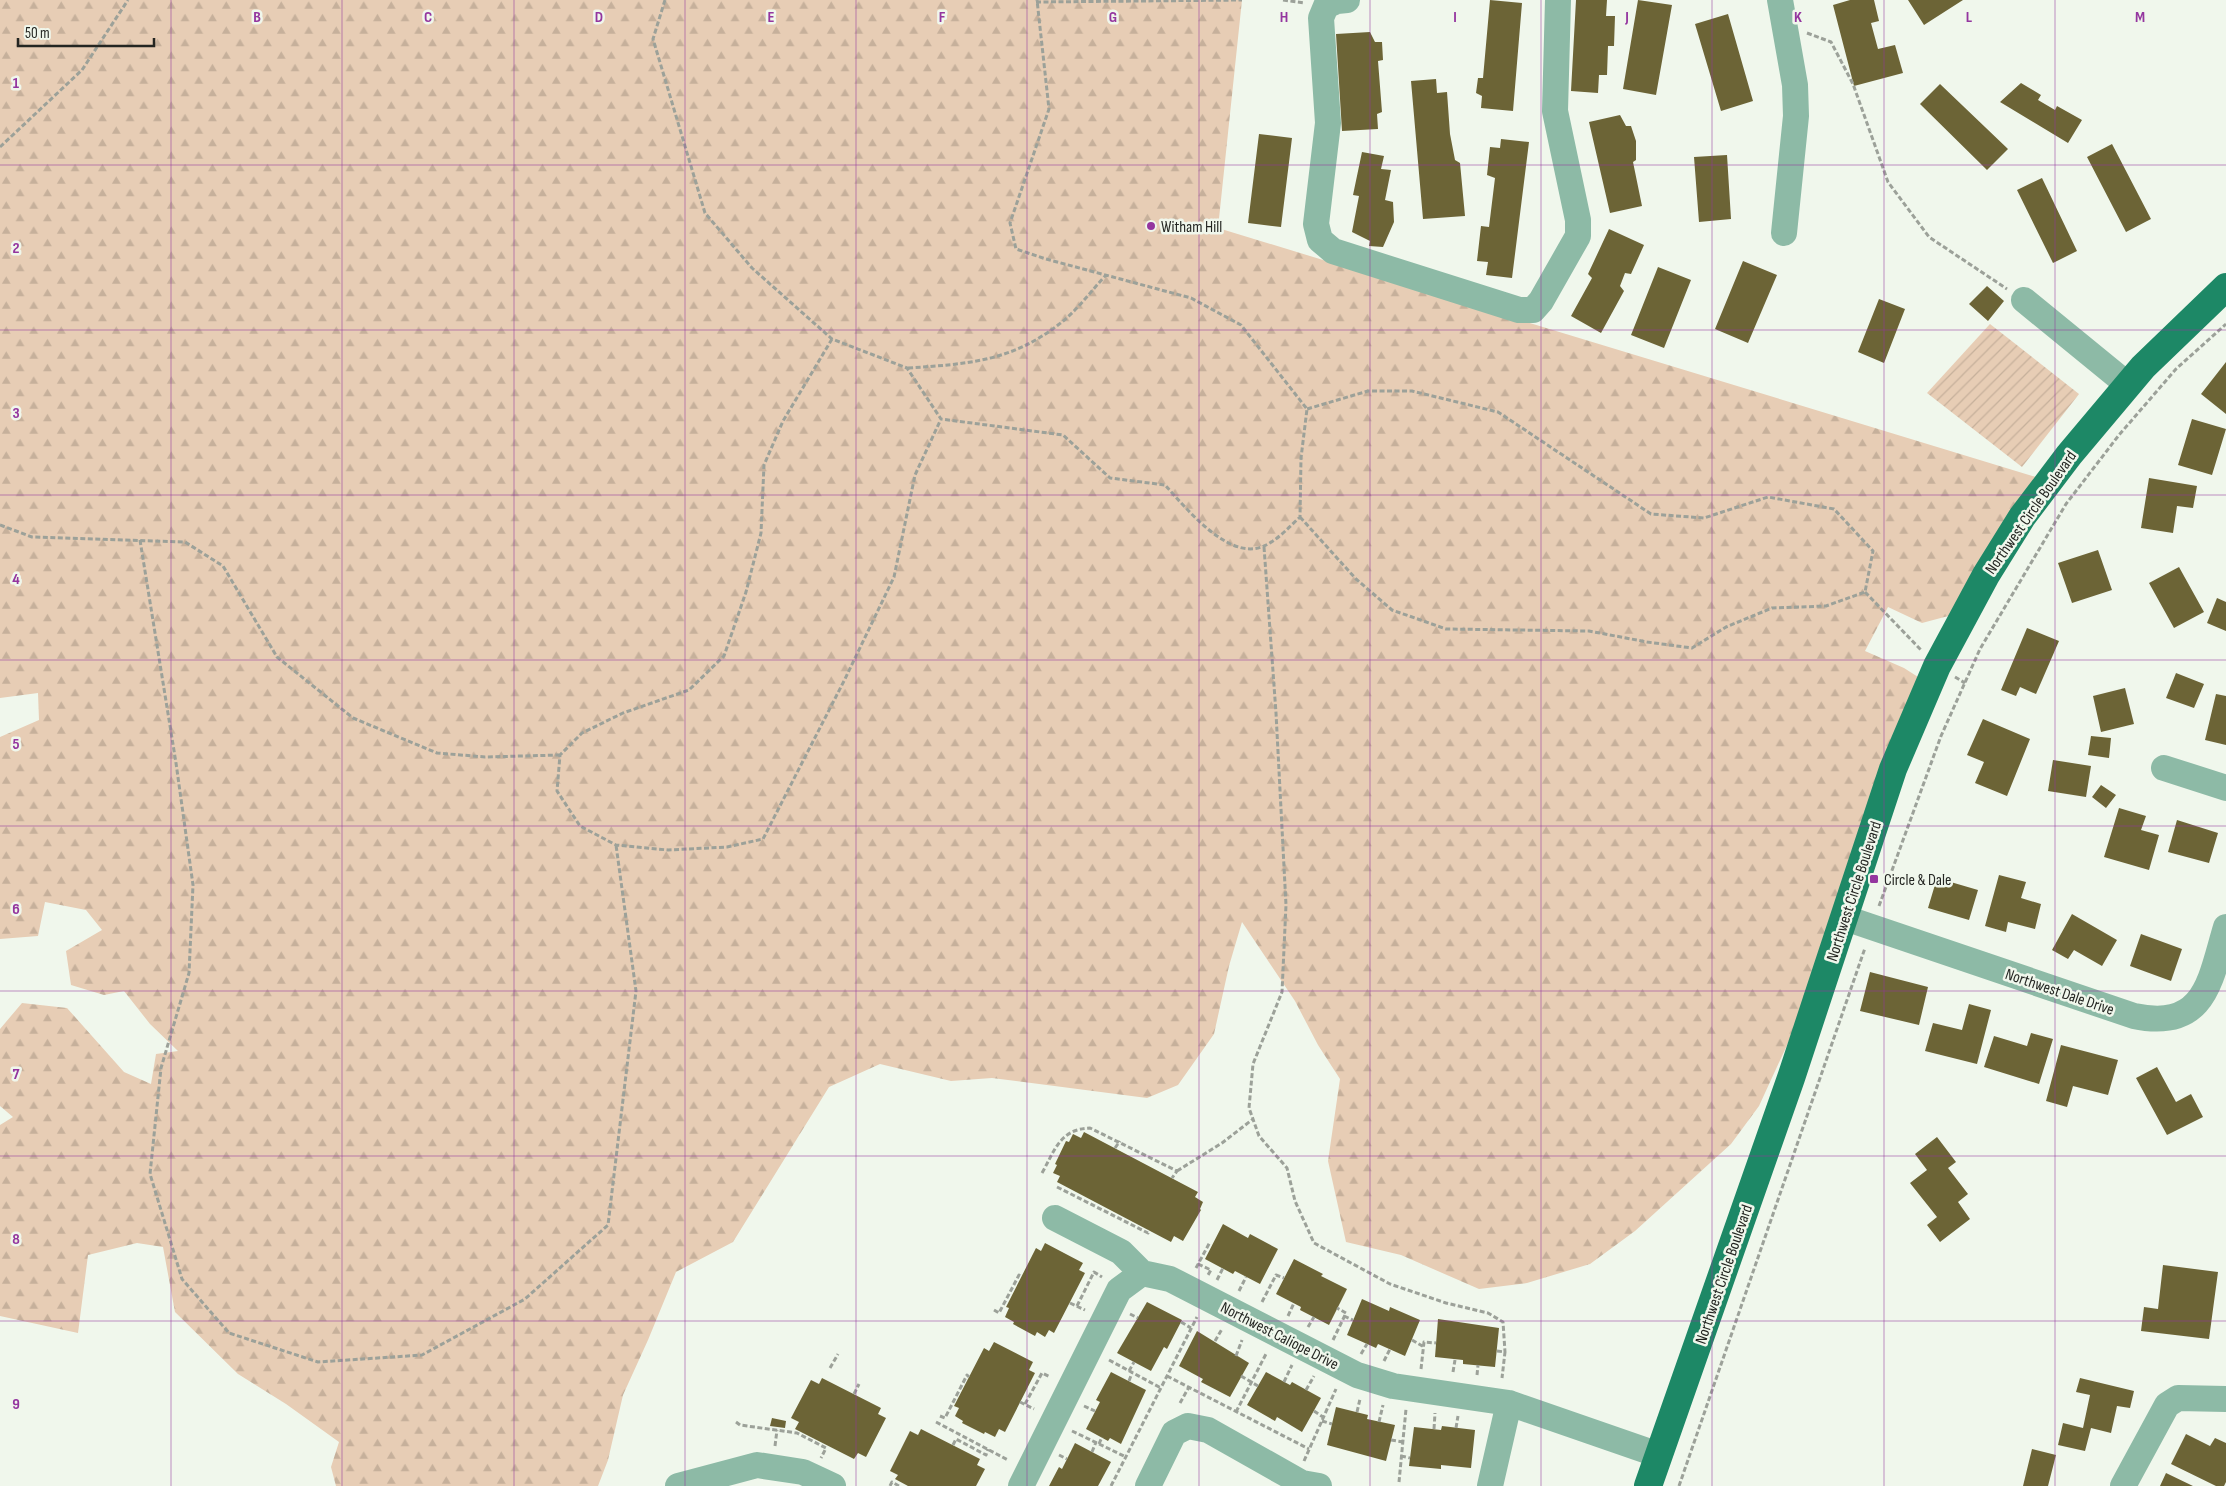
<svg xmlns="http://www.w3.org/2000/svg" width="2226" height="1486" font-family="'Sofia Sans Condensed',sans-serif">
	<style>
		.forest { fill: url(#forest-firs) }
		.garden { fill: url(#garden-furrows) }
		.building { fill: #6c6436 }
		.lines { fill: none; stroke-linecap: round; stroke-linejoin: round }
		.path { stroke: #9ca199; stroke-width: 3; stroke-dasharray: 5 2.5; stroke-linecap: butt }
		.minor { stroke: #8dbaa6; stroke-width: 26 }
		.major { stroke: #1d8866; stroke-width: 28 }
		.grid { fill: none; stroke: #94369f; stroke-width: 1; stroke-opacity: 0.55 }
		.poi-dot { fill: #94369f; stroke: #f0f7ec; stroke-width: 2 }
		.labels { text-anchor: middle; stroke-width: 5; stroke-linejoin: round; paint-order: stroke }
		.poi-label { font-size: 16px; fill: #242622; stroke: #f0f7ec; text-anchor: start }
		.street-label { font-size: 16px; fill: #242622; stroke: #f0f7ec }
		.grid-label { font-size: 16px; text-anchor: middle; font-weight: bold; fill: #94369f; stroke: #f0f7ec; stroke-width: 5; stroke-linejoin: round; paint-order: stroke }
	</style>
	<defs>
		<pattern id="forest-firs" width="22" height="20" patternUnits="userSpaceOnUse" patternTransform="scale(1.25)"><rect width="22" height="20" fill="#e7cdb5"/><path d="M5 1l3.5 6h-7zM16 11l3.5 6h-7z" fill="#c6b09b"/></pattern>
		<pattern id="garden-furrows" width="10" height="10" patternUnits="userSpaceOnUse" patternTransform="scale(1.25)"><rect width="10" height="10" fill="#e7cdb5"/><path d="M-1 1l2-2M0 10L10 0M9 11l2-2" fill="none" stroke="#c6b09b"/></pattern>
	</defs>
	<rect width="100%" height="100%" fill="#f0f7ec"/>
	<path class="forest" d="M0 0H1242L1218 228 2049 481 1967 611 1922 623 1888 607 1865 651 1904 668 1929 684 1845 919 1759 1106 1731 1144 1635 1231 1590 1264 1527 1283 1479 1289 1401 1255 1346 1242 1328 1161 1340 1079 1318 1045 1295 1001 1242 922 1229 966 1214 1034 1178 1085 1147 1098 992 1078 951 1081 880 1064 829 1087 733 1242 676 1272 648 1340 623 1395 608 1460 598 1486H336L331 1467 339 1442 286 1404 238 1374 175 1312 163 1247 137 1243 88 1255 78 1333 0 1316V1125L13 1117 0 1106V1029L22 1003 67 1008 124 1072 151 1084 156 1054 178 1051 150 1024 124 991 104 995 71 985 66 951 102 930 86 910 45 902 38 936 0 939V737L39 720 38 693 0 698Z"/>
	<path class="garden" d="M1990 324 2079 394 2022 467 1927 393Z"/>
	<path class="building" d="M1490 0 1522 3 1513 111 1481 108 1482 96 1476 93 1478 78H1483Z
		M1576 0H1607L1606 16H1615L1614 46H1608L1607 75H1599L1598 93 1571 91Z
		M1638 0 1672 5 1656 95 1623 89Z
		M1850 0H1874L1879 21 1871 23 1878 49 1895 45 1903 73 1854 86 1833 5Z
		M1908 0H1963L1924 25Z
		M1728 14 1753 101 1721 111 1695 24Z
		M1370 32 1375 42H1382L1383 60 1378 61 1382 112 1377 114 1378 129 1342 131 1336 34Z
		M1436 79 1437 93 1447 92 1450 134 1455 160 1460 163 1465 216 1423 219 1411 81Z
		M2021 83 2041 95 2038 100 2055 110 2057 106 2082 120 2068 143 2000 102Z
		M1940 84 2008 149 1987 170 1920 104Z
		M1620 115 1626 126H1631L1636 141V160L1633 162 1642 206 1610 213 1589 122Z
		M1259 134 1292 138 1281 227 1248 223Z
		M1501 139 1529 142 1512 278 1486 275 1488 262 1477 261 1481 226 1489 227 1495 178 1487 175 1490 147 1500 148Z
		M2112 144 2151 219 2126 232 2087 157Z
		M1362 152 1384 156 1381 169 1391 170 1385 200 1393 202 1394 222 1383 247 1369 246 1370 241 1352 232 1359 196 1353 195Z
		M1727 155 1731 219 1699 222 1694 157Z
		M2042 178 2077 251 2053 263 2017 190Z
		M1609 229 1644 245 1631 274 1625 273 1620 286 1624 291 1601 333 1571 316 1592 278 1588 274Z
		M1743 261 1777 275 1748 343 1715 329Z
		M1658 267 1691 280 1664 348 1631 335Z
		M1987 286 2004 301 1988 321 1969 304Z
		M1879 299 1905 309 1884 363 1858 352Z
		M2226 362V414L2201 394Z
		M2192 419 2226 429 2212 475 2178 465Z
		M2149 478 2197 486 2193 508 2177 506 2173 533 2141 528Z
		M2098 550 2112 590 2072 603 2058 563Z
		M2179 567 2204 612 2174 628 2149 583Z
		M2217 598 2226 602V631L2207 623Z
		M2027 628 2059 641 2036 694 2020 687 2016 696 2001 690Z
		M2176 673 2204 684 2194 708 2166 698Z
		M2125 688 2134 724 2101 732 2093 696Z
		M2216 694 2226 696V745L2205 740Z
		M1983 719 2030 739 2007 796 1975 783 1984 762 1967 755Z
		M2091 736 2111 738 2109 758 2088 755Z
		M2053 760 2091 766 2086 797 2048 791Z
		M2101 785 2116 795 2106 808 2092 797Z
		M2119 808 2146 816 2141 830 2159 835 2149 870 2104 857Z
		M2177 820 2218 833 2209 863 2168 852Z
		M1999 875 2026 882 2021 898 2041 904 2035 929 2008 922 2006 932 1985 926Z
		M1937 878 1978 890 1969 920 1928 908Z
		M2072 914 2117 940 2102 966 2074 950 2068 959 2052 950Z
		M2141 934 2182 949 2171 981 2130 966Z
		M1870 972 1928 987 1919 1025 1860 1011Z
		M1969 1004 1991 1010 1977 1064 1925 1051 1933 1023 1962 1030Z
		M2031 1033 2053 1039 2039 1084 1984 1067 1994 1036 2027 1046Z
		M2061 1045 2118 1060 2108 1095 2073 1086 2067 1107 2046 1101Z
		M2157 1067 2176 1102 2191 1094 2203 1117 2167 1135 2136 1078Z
		M1084 1132 1198 1192 1195 1197 1203 1202 1200 1209 1201 1210 1183 1241 1174 1236 1171 1242 1057 1182 1060 1176 1053 1173 1057 1165 1055 1164 1066 1141 1069 1142 1073 1134 1081 1138Z
		M1937 1137 1956 1162 1948 1168 1968 1194 1958 1202 1970 1219 1940 1242 1927 1225 1937 1217 1910 1183 1927 1170 1915 1154Z
		M1223 1224 1248 1238 1250 1234 1278 1249 1260 1284 1235 1271 1233 1274 1205 1259Z
		M1045 1243 1083 1263 1079 1270 1085 1273 1054 1333 1049 1330 1045 1337 1037 1332 1035 1336 1013 1324 1014 1322 1005 1317 1009 1308 1006 1307 1036 1248 1041 1251Z
		M1294 1259 1323 1274 1321 1276 1347 1289 1329 1325 1300 1310 1301 1307 1276 1294Z
		M2163 1265 2218 1272 2209 1339 2141 1331 2144 1307 2158 1309Z
		M1362 1299 1389 1311 1390 1307 1420 1320 1405 1356 1378 1344 1376 1348 1347 1335Z
		M1147 1302 1182 1320 1167 1349 1164 1347 1151 1371 1117 1353Z
		M1438 1319 1499 1328 1495 1367 1463 1364V1360L1435 1357Z
		M1197 1331 1249 1363 1230 1397 1201 1382 1203 1379 1179 1366Z
		M994 1342 1033 1362 1029 1370 1035 1373 1005 1432 999 1429 995 1437 985 1432 984 1434 962 1423 963 1421 955 1416 959 1408 954 1406 984 1348 989 1351Z
		M1111 1372 1146 1390 1121 1444 1110 1438 1108 1441 1086 1429 1100 1402 1096 1400Z
		M1266 1372 1290 1385 1292 1382 1321 1398 1302 1432 1277 1417 1275 1421 1247 1405Z
		M822 1378 881 1408 878 1414 886 1418 866 1457 858 1453 854 1459 795 1429 799 1422 791 1418 811 1380 819 1384Z
		M2080 1378 2134 1391 2130 1408 2117 1406 2111 1433 2091 1428 2085 1451 2058 1445 2063 1423 2083 1428 2090 1395 2076 1392Z
		M1336 1407 1368 1415 1367 1419 1395 1425 1386 1461 1327 1445Z
		M772 1418 786 1421 785 1428 770 1426Z
		M1442 1426 1475 1430 1471 1468 1441 1465V1469L1409 1466 1414 1427 1441 1430Z
		M921 1429 980 1459 977 1465 985 1469 976 1486H908L895 1479 898 1475 890 1471 910 1431 918 1435Z
		M2186 1434 2210 1446 2215 1438 2226 1443V1482L2224 1486H2216L2171 1464Z
		M1075 1443 1111 1462 1098 1486H1049L1059 1467 1062 1469Z
		M2032 1449 2056 1455 2048 1486H2023Z
		M2166 1473 2193 1486H2160Z"/>
	<g class="lines">
		<path class="path" d="M665 0 653 39 705 213 752 268 832 339 907 368 941 419 1063 435 1110 478 1165 485C1186 508 1229 562 1264 546 1278 540 1290 526 1300 517L1301 458 1307 409 1241 325 1191 298 1046 259 1016 249 1010 223 1049 109 1037 0
			M1283 0 1305 3
			M1036 2 1242 0
			M1807 33 1831 42 1853 84 1888 182 1929 237 2007 289
			M0 147 82 70 128 0
			M832 339 783 421 764 465 761 533 746 592 724 656 689 690 623 713 582 733 560 755 557 791 580 826 616 845 668 850 727 847 763 839 845 679 894 577 915 475 941 419
			M908 368C966 364 1010 362 1058 325 1076 312 1091 291 1106 275
			M1300 517 1356 579 1392 610 1446 629 1589 631 1647 642 1692 648 1726 627 1772 608 1826 606 1865 592 1873 551 1834 509 1768 497 1704 518 1651 514 1498 412 1412 391H1368L1307 409
			M0 525 32 537 185 542 223 566 277 657 353 718 437 753 485 757 560 755
			M140 540 176 763 193 885 189 973 161 1068 150 1174 182 1279 229 1333 318 1362 422 1355 525 1299 608 1225 636 991 616 845
			M1264 547 1276 713 1286 905 1282 992 1253 1064 1249 1108 1259 1136 1287 1168 1295 1201 1314 1243 1390 1284 1446 1303 1488 1313 1503 1322 1505 1352
			M1865 592 1921 650
			M1955 677 1965 683
			M1879 906 1941 736 1980 649 2066 504 2119 435 2176 369 2226 324
			M1115 1148 1120 1141
			M1177 1171 1222 1143 1253 1119
			M1042 1173C1055 1150 1060 1129 1090 1128L1177 1171 1172 1178
			M1057 1187 1148 1233 1149 1230
			M1198 1264 1211 1270 1208 1275
			M1196 1268 1210 1242
			M1217 1280 1223 1268
			M1239 1291 1246 1277
			M1262 1302 1276 1275 1284 1278
			M1070 1303 1085 1310
			M1077 1306 1094 1272 1102 1277
			M994 1310 999 1313 1019 1275 1021 1277
			M1130 1314 1138 1318
			M1288 1316 1294 1303
			M1344 1316 1353 1320
			M1181 1322 1191 1328
			M1308 1327 1314 1317
			M1333 1340 1346 1313 1337 1308
			M1412 1340 1424 1347
			M1215 1341 1222 1329
			M1497 1351 1505 1352 1502 1378
			M1361 1354 1367 1344
			M1236 1356 1242 1340
			M1109 1360 1161 1388
			M1384 1361 1390 1349
			M830 1368 838 1354
			M1421 1369 1424 1342 1436 1343
			M1129 1371 1134 1362
			M1453 1372 1455 1360
			M1477 1375 1478 1365
			M1167 1376 1309 1449
			M1241 1376 1258 1386
			M1129 1381 1132 1373
			M1284 1382 1292 1365
			M1306 1390 1314 1376
			M854 1394 859 1384
			M1020 1402 1034 1409
			M1180 1403 1189 1387
			M1025 1404 1042 1373 1050 1377
			M1084 1406 1095 1411
			M1314 1411 1323 1417
			M1236 1412 1267 1352
			M1357 1412 1360 1399
			M940 1416 945 1418 967 1375 969 1377
			M1322 1421 1332 1424
			M736 1422 740 1425 797 1433 826 1448 821 1458
			M936 1422 1008 1460
			M1379 1422 1383 1405
			M1456 1428 1458 1416
			M1434 1429 1435 1413
			M1072 1431 1126 1457
			M1391 1440 1403 1442
			M1099 1444 1102 1437
			M953 1445 956 1439 986 1455 988 1449
			M775 1446 777 1430
			M1092 1452 1096 1442
			M1059 1455 1067 1459
			M1401 1456 1410 1458
			M1304 1461 1336 1389
			M1399 1482 1406 1409
			M890 1486 892 1482 899 1486
			M1111 1486 1197 1317
			M1679 1486 1865 948"/>
		<path class="minor" d="M1347 0 1337 1 1326 6 1321 18 1328 123 1316 224 1320 240 1333 251 1519 310H1533L1541 301 1578 236V220L1555 111 1558 0
			M1780 0 1795 85 1796 116 1784 233
			M2024 300 2128 385
			M2164 768 2226 788
			M1845 918 2134 1016C2206 1031 2210 980 2226 927
			M1055 1218 1121 1252 1142 1273
			M678 1486 757 1465 803 1472 833 1486
			M1021 1486 1119 1290 1142 1273 1170 1279 1357 1375 1393 1386 1509 1403 1659 1455
			M1148 1486 1174 1433 1188 1426 1208 1430 1302 1483 1319 1486
			M1490 1486 1509 1403
			M2123 1486 2167 1405 2178 1398 2226 1399"/>
		<path class="major" d="M1648 1486 1791 1078 1893 769 1937 666 1986 575 2022 517 2069 455 2143 367 2226 287"/>
	</g>
	<path class="grid" d="M171 0V1486M342 0V1486M514 0V1486M685 0V1486M856 0V1486M1027 0V1486M1199 0V1486M1370 0V1486M1541 0V1486M1712 0V1486M1884 0V1486M2055 0V1486M0 165H2226M0 330H2226M0 495H2226M0 660H2226M0 826H2226M0 991H2226M0 1156H2226M0 1321H2226"/>
	<g class="poi-dot">
		<circle cx="1151" cy="226" r="5"/>
		<rect x="1869" y="874" width="10" height="10" rx="2.5"/>
	</g>
	<g class="labels">
		<g class="poi-label">
			<text x="1161" y="232">Witham Hill</text>
			<text x="1884" y="885">Circle &amp; Dale</text>
		</g>
		<g class="street-label">
			<text transform="translate(2030 512) rotate(-55)" y="6">Northwest Circle Boulevard</text>
			<text transform="translate(1853 891) rotate(-72)" y="6">Northwest Circle Boulevard</text>
			<text transform="translate(2060 991) rotate(19)" y="6">Northwest Dale Drive</text>
			<text transform="translate(1723 1274) rotate(-71)" y="6">Northwest Circle Boulevard</text>
			<text transform="translate(1280 1335) rotate(27)" y="6">Northwest Caliope Drive</text>
		</g>
	</g>
	<g class="grid-label">
		<text x="257" y="22">B</text>
		<text x="428" y="22">C</text>
		<text x="599" y="22">D</text>
		<text x="771" y="22">E</text>
		<text x="942" y="22">F</text>
		<text x="1113" y="22">G</text>
		<text x="1284" y="22">H</text>
		<text x="1455" y="22">I</text>
		<text x="1627" y="22">J</text>
		<text x="1798" y="22">K</text>
		<text x="1969" y="22">L</text>
		<text x="2140" y="22">M</text>
		<text x="16" y="88">1</text>
		<text x="16" y="253">2</text>
		<text x="16" y="418">3</text>
		<text x="16" y="584">4</text>
		<text x="16" y="749">5</text>
		<text x="16" y="914">6</text>
		<text x="16" y="1079">7</text>
		<text x="16" y="1244">8</text>
		<text x="16" y="1409">9</text>
	</g>
	<path d="M18 38v8h136v-8" fill="none" stroke="#242622" stroke-width="2.5"/>
	<text x="25" y="38" font-size="15" fill="#242622" stroke="#f0f7ec" stroke-width="4" paint-order="stroke">50 m</text>
</svg>
